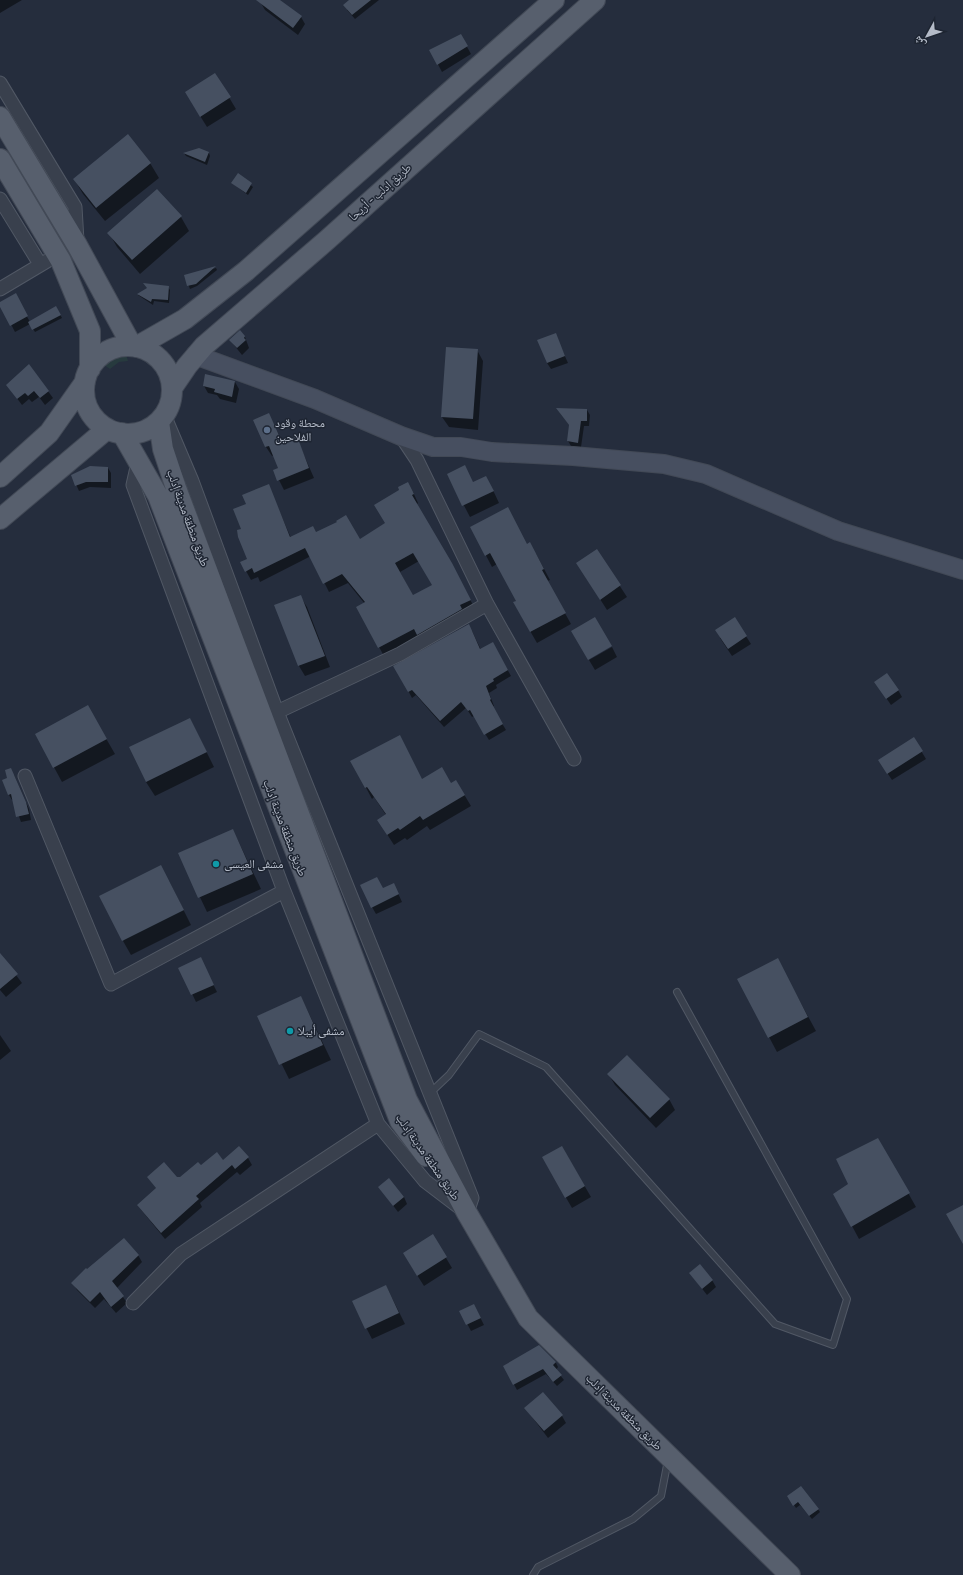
<svg xmlns="http://www.w3.org/2000/svg" width="963" height="1575" font-family="Commissioner,'Noto Naskh Arabic',sans-serif">
	<style>
		.green { fill: #273a3e }
		.shadow { fill: #0007; fill-rule: evenodd }
		.building { fill: #465061; fill-rule: evenodd }
		.lines { fill: none; stroke-linecap: round; stroke-linejoin: round }
		.lane-casing { stroke: #515865; stroke-width: 8 }
		.street-casing { stroke: #515865; stroke-width: 15 }
		.secondary-casing { stroke: #424956; stroke-width: 20 }
		.primary-casing { stroke: #424956; stroke-width: 22 }
		.lane { stroke: #39404d; stroke-width: 6 }
		.street { stroke: #39404d; stroke-width: 13 }
		.secondary { stroke: #474f60; stroke-width: 18 }
		.primary { stroke: #575f6d; stroke-width: 20 }
		.service-dot { fill: #5c6f8a; stroke: #1e2532; stroke-width: 1.5 }
		.culture-dot { fill: #0f9aa8; stroke: #1e2532; stroke-width: 1.5 }
		.labels { text-anchor: middle; stroke-width: 3; stroke-linejoin: round; paint-order: stroke }
		.street-label { font-size: 12px; fill: #b4bbc8; stroke: #1e2532 }
		.poi-label { font-size: 12px; fill: #b4bbc8; stroke: #1e2532; text-anchor: start }
	</style>
	<rect width="100%" height="100%" fill="#252d3d"/>
	<path class="green" d="M126 354 128 361 119 362 110 369 104 365 116 356Z"/>
	<path class="shadow" d="M0 0H22L0 13Z
		M263 0H278L301 17 305 24 298 35 265 10 261 3Z
		M351 0H379L355 19 347 10Z
		M461 36 471 54 442 72 431 51Z
		M215 74 236 109 207 127 192 103Z
		M184 153H209L210 156 207 165 186 156Z
		M150 163 159 178 105 221 83 194 74 179Z
		M238 174 253 187 248 195 232 183Z
		M181 217 189 231 140 274 117 247 109 233Z
		M216 268 217 270 197 286 190 289 185 276Z
		M168 287 170 290 169 303 154 301 153 305 138 295Z
		M15 295 30 322 56 307 62 318 35 332 30 324 15 332 0 303Z
		M555 334 568 363 551 369 547 363Z
		M245 337 249 348 242 355 230 340Z
		M477 350 483 361 478 430 449 427 442 417Z
		M29 365 53 398 45 405 39 397 32 402 29 399 22 405 7 385Z
		M235 382 239 389 236 403 220 399 217 395 208 393 204 386Z
		M587 410 590 415 589 426H584L581 447 571 446 568 441 570 426 560 413Z
		M269 415 283 443 296 437 314 478 284 490 274 470 279 468 274 455 272 456 266 447 255 421Z
		M90 467 108 468 111 473V488L90 487 79 491 72 475Z
		M448 475 492 488 499 503 470 517Z
		M268 485 291 538 316 533 360 541 386 524 413 492 418 503 416 505 457 574 475 609 384 656 379 647 365 604 348 583 329 592 311 556 260 582 258 577 251 580 246 571 249 559 242 529 247 505ZM419 561 433 585 413 596 400 572Z
		M471 527 527 545 536 554 550 580 547 581 571 624 537 643 514 603 517 601 497 564 492 567Z
		M597 551 627 597 607 610 584 574Z
		M300 596 307 607 330 667 305 676 299 666Z
		M735 619 751 644 732 656 720 638Z
		M472 631 481 650 496 649 511 676 496 685 497 688 489 693 494 706 492 707 506 730 489 740 474 716 472 717 466 708 444 727 416 695 412 698 395 666Z
		M612 647 617 657 595 670 589 660Z
		M880 689 898 690 902 697 891 705Z
		M190 719 214 767 155 796 146 782Z
		M96 721 115 754 62 782 36 734Z
		M914 739 926 759 892 780 884 768Z
		M352 761 422 780 451 784 456 781 471 806 430 830 427 826 407 840 405 838 394 845 385 831 386 815 374 797 372 799Z
		M14 775 29 809 31 820 21 822 13 800H12L9 795Z
		M233 830 261 889 207 912 179 853Z
		M169 881 191 925 131 955 123 941Z
		M383 889 397 891 402 902 376 914 372 907Z
		M0 954 22 983 6 997 0 990Z
		M204 966 217 992 196 1002 180 968Z
		M785 974 816 1031 777 1052 769 1037Z
		M301 997 331 1060 289 1079 258 1016Z
		M0 1035 11 1051 0 1060Z
		M609 1075 669 1099 675 1110 656 1128 615 1085Z
		M878 1139 916 1207 859 1239 852 1226 849 1185Z
		M562 1147 591 1197 572 1208 543 1158Z
		M248 1158 252 1165 240 1175 237 1172 200 1203 202 1207 165 1239 138 1206 157 1189 148 1177 180 1178 223 1161Z
		M379 1187 404 1197 407 1204 398 1212Z
		M433 1236 452 1268 424 1286 410 1264Z
		M138 1255 142 1262 117 1288 127 1303 116 1313 104 1299 95 1308 77 1290 73 1283Z
		M690 1273 712 1280 716 1287 707 1295Z
		M386 1286 405 1324 372 1339 353 1302Z
		M477 1311 484 1325 471 1331 461 1312Z
		M539 1347 556 1363 558 1367 556 1370 564 1380 557 1386 546 1374 517 1390 504 1366Z
		M526 1409 562 1416 566 1423 548 1438Z
		M788 1496 818 1509 820 1512 812 1519 800 1505 796 1508Z"/>
	<path class="building" d="M256 0H280L302 16 293 28Z
		M349 0H371L352 15 343 5Z
		M461 34 468 46 437 65 429 50Z
		M215 73 231 97 200 117 185 92Z
		M128 134 151 163 96 208 73 179Z
		M199 148 209 152 205 162 183 153Z
		M238 173 252 183 246 193 231 183Z
		M157 189 182 216 132 260 107 233Z
		M216 266 196 284 187 286 184 275Z
		M143 283 169 286 168 300 152 299 151 302 137 294 147 288Z
		M16 293 28 316 10 326 0 307V302Z
		M56 306 61 315 32 330 28 322Z
		M240 330 245 336 244 338 246 340 237 348 229 340Z
		M556 333 565 356 547 363 537 340Z
		M446 347 478 349 473 419 441 417Z
		M29 364 49 391 40 398 34 391 28 396 25 393 17 399 6 385Z
		M205 374 235 381 232 397 214 392 215 389 203 386Z
		M556 408 587 409V421H581L578 443 567 441 569 425Z
		M269 413 282 442 297 436 309 468 277 481 273 470 278 468 269 446 265 447 253 420Z
		M465 465 473 482 486 476 494 491 462 506 447 474Z
		M90 466 108 467V482H86L75 486 71 475Z
		M408 482 414 494 412 495 452 563 471 600 460 605 462 609 417 635 414 629 378 648 356 607 365 602 342 574 323 584 305 548 254 573 252 568 245 572 240 562 247 559 238 537 237 530 241 529 233 509 246 504 242 495 269 484 290 537 313 526 316 532 337 522 336 521 346 515 360 539 385 523 374 505 399 490 398 487ZM413 553 432 585 413 595 395 563Z
		M508 507 527 544 530 542 544 569 542 570 566 613 530 632 513 602 516 601 490 553 485 556 470 527Z
		M597 549 621 585 600 600 576 563Z
		M301 595 325 656 298 666 274 605Z
		M595 617 612 646 588 660 571 631Z
		M735 617 747 636 728 649 715 630Z
		M469 624 480 649 493 642 508 670 493 679 494 681 486 686 491 699 490 700 503 724 484 735 470 710 468 711 461 702 440 721 412 690 408 692 393 666Z
		M887 673 899 690 886 699 874 682Z
		M88 705 107 739 53 768 35 734Z
		M190 718 207 752 146 782 129 747Z
		M400 735 422 779 442 767 451 783 456 780 465 795 423 820 420 816 400 830 398 828 387 835 377 820 386 814 367 787 365 788 350 761Z
		M914 737 923 751 887 774 878 760Z
		M11 768 26 802 29 814 16 817 11 794 8 795 2 780 7 778 5 770Z
		M233 829 253 874 198 898 178 853Z
		M161 865 184 910 122 941 99 896Z
		M377 877 383 888 394 883 399 894 371 908 360 885Z
		M0 953 18 974 0 989Z
		M201 957 214 985 191 995 178 968Z
		M778 958 808 1017 768 1038 737 979Z
		M301 996 323 1045 279 1065 257 1016Z
		M627 1055 670 1099 650 1118 607 1074Z
		M878 1138 910 1193 851 1227 833 1194 848 1184 836 1159Z
		M239 1146 249 1157 235 1169 232 1165 196 1196 199 1199 161 1233 137 1205 156 1188 147 1177 164 1162 177 1177H180L198 1162 201 1165 217 1152 223 1160Z
		M562 1146 585 1186 565 1198 542 1157Z
		M389 1178 404 1197 393 1206 378 1187Z
		M963 1205V1244L946 1214Z
		M433 1234 447 1257 417 1276 403 1253Z
		M124 1238 139 1255 112 1281 124 1296 111 1307 100 1292 90 1302 71 1283 86 1268 87 1269Z
		M700 1264 713 1280 702 1289 689 1273Z
		M386 1285 399 1313 365 1329 352 1301Z
		M474 1304 481 1318 466 1325 459 1311Z
		M539 1345 556 1362 553 1365 562 1375 553 1382 543 1369 513 1385 503 1366Z
		M543 1392 563 1415 544 1431 524 1408Z
		M801 1486 819 1509 809 1516 798 1502 793 1506 787 1496Z"/>
	<g class="lines">
		<defs>
			<path id="lane" d="M430 1093 449 1075 479 1034 546 1067 775 1324 833 1345 847 1299 677 992
				M533 1575 538 1567 633 1519 661 1496 668 1460"/>
			<path id="street" d="M0 83 75 207 77 241
				M0 199 40 264
				M0 289 47 261
				M401 436 417 460 487 604 574 759
				M138 463 133 485 284 891 378 1124 425 1181 467 1213 472 1198 277 712 192 481 164 415
				M277 712 400 654 487 604
				M25 776 111 984 284 891
				M133 1303 181 1254 378 1124"/>
			<path id="secondary" d="M195 355 315 399 401 436 433 447H461L492 452 573 456 664 464 706 474 838 531 963 570"/>
			<path id="primary" d="M0 117 77 245 132 346
				M0 159 61 261 90 331V369
				M84 390a44 44 0 1 1 88 0a44 44 0 1 1-88 0Z
				M136 347 185 319 246 271 554 0
				M172 388 187 366 204 346 327 240 595 0
				M159 422 163 449 176 488 407 1100 467 1213 528 1318 790 1575
				M122 433 158 496 400 1121 426 1156
				M0 477 49 433 85 382
				M0 519 107 429"/>
		</defs>
		<use href="#lane" class="lane-casing"/>
		<use href="#street" class="street-casing"/>
		<use href="#secondary" class="secondary-casing"/>
		<use href="#primary" class="primary-casing"/>
		<use href="#lane" class="lane"/>
		<use href="#street" class="street"/>
		<use href="#secondary" class="secondary"/>
		<use href="#primary" class="primary"/>
	</g>
	<circle class="service-dot" cx="267" cy="430" r="4"/>
	<g class="culture-dot">
		<circle cx="216" cy="864" r="4"/>
		<circle cx="290" cy="1031" r="4"/>
	</g>
	<g class="labels">
		<g class="street-label">
			<text transform="translate(380 192) rotate(-42)" y="4">طريق إدلب - أريحا</text>
			<text transform="translate(188 518) rotate(70)" y="4">طريق منطقة مدينة إدلب</text>
			<text transform="translate(285 828) rotate(69)" y="4">طريق منطقة مدينة إدلب</text>
			<text transform="translate(428 1157) rotate(55)" y="4">طريق منطقة مدينة إدلب</text>
			<text transform="translate(624 1412) rotate(45)" y="4">طريق منطقة مدينة إدلب</text>
		</g>
		<g class="poi-label">
			<text x="275" y="427">محطة وقود<tspan x="275" dy="14">الفلاحين</tspan></text>
			<text x="224" y="868">مشفى العيسى</text>
			<text x="298" y="1035">مشفى أيبلا</text>
		</g>
	</g>
	<g transform="translate(927 36) rotate(230)" stroke="#1e2532" stroke-width="3" paint-order="stroke">
	<path d="M0-3L7 15L0 10L-7 15Z" fill="#b4bbc8"/>
	<text y="-6" font-size="11" font-weight="bold" text-anchor="middle" fill="#b4bbc8">ش</text>
	</g>
</svg>
